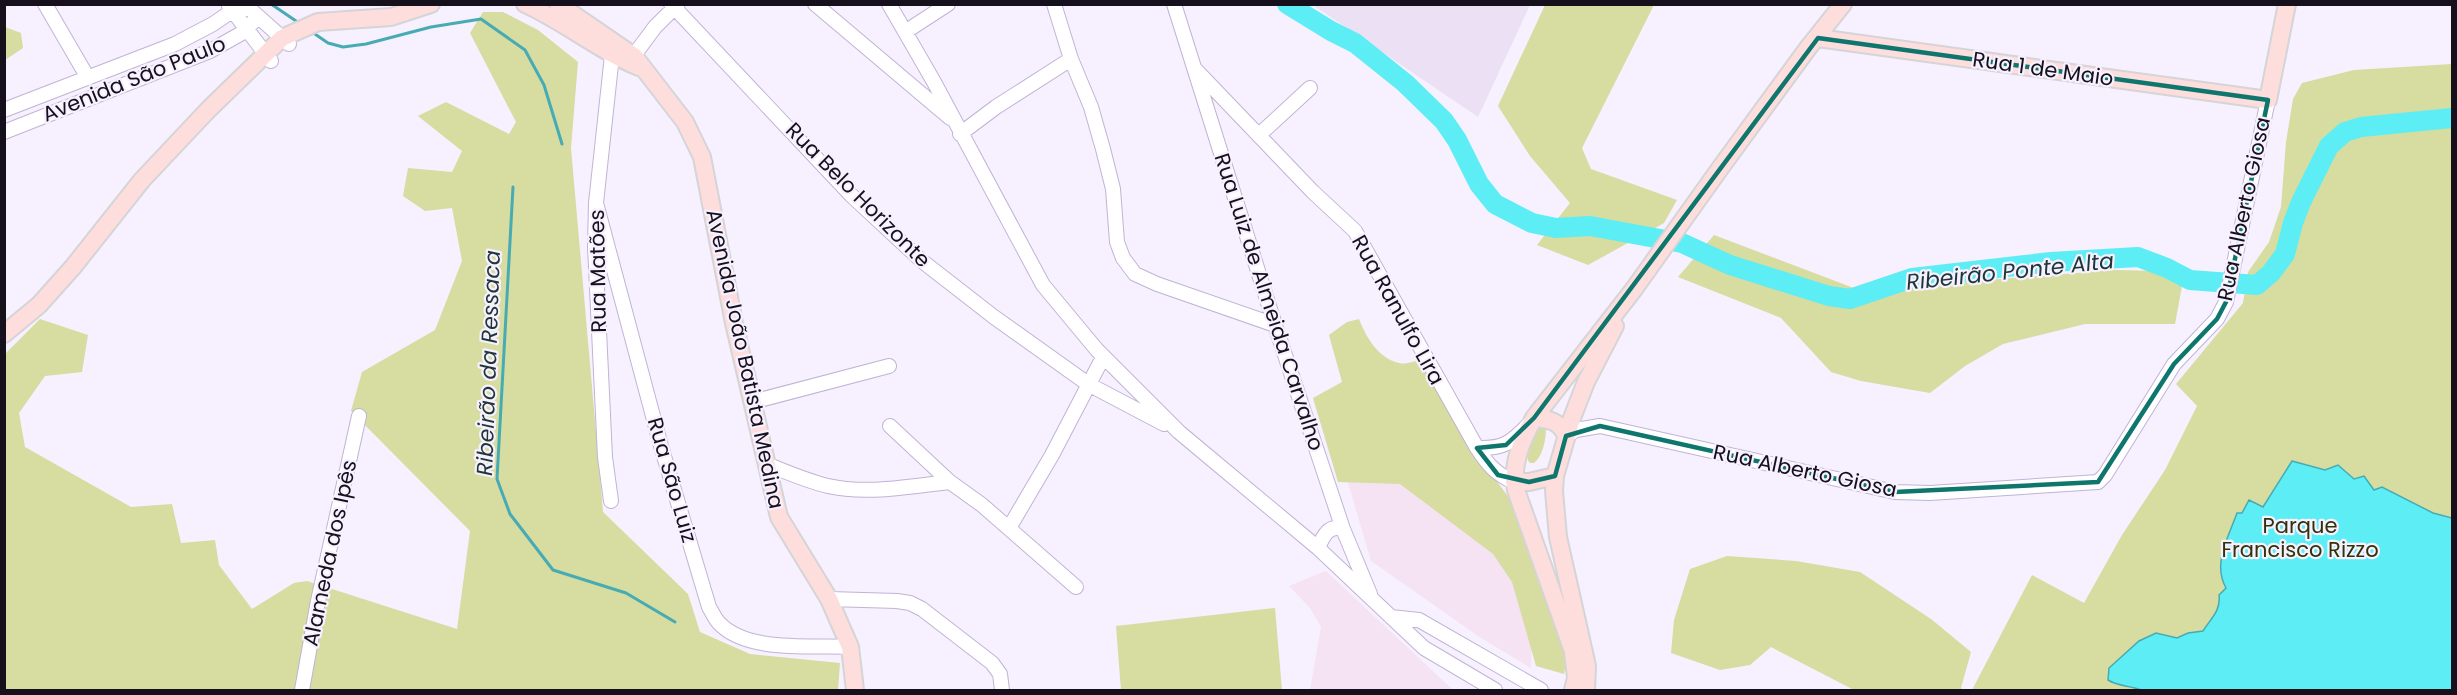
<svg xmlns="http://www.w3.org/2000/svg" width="2457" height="695" font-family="Poppins,sans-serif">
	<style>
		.industrial { fill: #ece0f4 }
		.education { fill: #f5e3f4 }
		.green { fill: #d7dca0 }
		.water { fill: #5cedf5; stroke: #47abb4; stroke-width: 1.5 }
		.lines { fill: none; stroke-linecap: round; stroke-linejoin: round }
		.stream { stroke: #47abb4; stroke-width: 3 }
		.river { stroke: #5cedf5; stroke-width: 20 }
		.minor-casing { stroke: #c1b3d5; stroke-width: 16 }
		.major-casing { stroke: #d5d4d6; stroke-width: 20 }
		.minor { stroke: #fff; stroke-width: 14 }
		.major { stroke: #fededd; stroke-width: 16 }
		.marked { fill: none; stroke: #0f766e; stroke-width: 4.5; stroke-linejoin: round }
		.labels { text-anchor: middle; stroke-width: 4.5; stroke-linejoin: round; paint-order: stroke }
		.street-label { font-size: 21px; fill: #15101c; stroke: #f6f0ff }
		.park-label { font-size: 21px; fill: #303207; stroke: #f6f0ff }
		.water-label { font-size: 22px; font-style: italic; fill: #1e3638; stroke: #f6f0ff }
	</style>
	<rect width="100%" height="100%" fill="#f6f0ff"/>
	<path class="industrial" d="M1313 5H1530L1478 117Z"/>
	<path class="education" d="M1336 442 1456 506 1533 601 1531 668 1478 636 1371 561Z
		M1326 571 1453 690H1310L1321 627 1310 608 1289 586Z"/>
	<path class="green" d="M1545 5H1654L1582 148 1591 169 1677 200 1664 223 1588 265 1537 245 1570 203 1530 156 1498 106Z
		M483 12H503L538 30 578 62 571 148 603 512 688 594 700 632 750 654 840 663 838 690H5V354L40 319 88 335 82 372 45 376 19 413 25 447 131 507 172 504 181 543 215 540 219 565 252 609 294 583 307 581 457 629 470 531 351 411 362 372 435 330 462 261 452 208 425 211 403 196 408 168 452 172 462 151 418 116 446 102 509 134 516 122 470 33Z
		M5 27 21 33 23 48 5 60Z
		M2452 64V690H1972L2032 575 2084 603 2122 535 2165 470 2197 406 2176 384 2243 303 2248 272 2269 242 2281 207 2286 142 2293 99 2302 83 2354 70Z
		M1714 235 1859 290 2115 270 2156 271 2182 286 2175 324H2085L2003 344 1965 366 1930 393 1861 381 1831 372 1781 318 1678 277Z
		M1359 319C1366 337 1378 358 1399 363 1405 365 1416 361 1422 359L1465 437 1509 498 1568 655 1564 674 1536 666 1512 582 1493 554 1400 484 1338 482 1313 398 1342 382 1329 335 1347 322Z
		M1540 422 1546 428C1546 439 1543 456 1534 463H1530C1521 453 1534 433 1540 422Z
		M1727 556 1796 561 1860 572 1931 619 1971 652 1961 688 1963 690H1854L1771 647 1750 665 1720 670 1671 653 1674 620 1690 569Z
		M1275 608 1282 690H1121L1116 626Z"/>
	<path class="water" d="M2292 461 2325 470 2338 465 2354 479 2364 476 2374 490 2382 487 2433 513 2452 518V690H2141C2129 685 2119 687 2108 680L2109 668 2139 641 2156 633 2177 638 2188 633 2203 631C2211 618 2221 611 2219 595L2226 588C2212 563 2229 536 2237 513H2242L2249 500 2263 507Z"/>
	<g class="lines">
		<path class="stream" d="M271 4 299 23
			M312 32 328 43 343 47 366 44 431 27 481 19 525 50 544 85 562 144
			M513 187 497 479 510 514 553 570 626 593 675 622"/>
		<path class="river" d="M1287 4 1331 31 1355 43 1405 83 1444 121 1457 140 1479 184 1495 204 1532 223 1556 228 1590 226 1682 243 1730 265 1829 296 1850 299 1912 278 2051 262 2138 257 2167 268 2190 280 2257 285 2271 273 2285 254 2293 223 2301 202 2329 146 2345 132 2361 127 2452 118"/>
		<defs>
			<path id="minor" d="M45 4 88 78
				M671 4 851 195 922 261 994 317 1088 384 1164 424
				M815 4 950 118
				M889 4 934 82 1043 285 1097 350 1179 432 1318 548 1424 648 1495 690
				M1054 4 1071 59 1091 107 1103 149 1113 189 1117 242 1123 258 1135 274 1157 284 1275 325
				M1174 4 1275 325 1343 529 1370 594
				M229 6 271 61
				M252 11 289 44
				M905 32 948 4
				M629 62 655 27 678 4
				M1195 69 1313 192 1355 231 1477 448C1488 465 1496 474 1514 482
				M4 110 175 44 213 24 232 11 249 8
				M4 132 210 51 242 33 258 17
				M960 134 996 107 1071 59
				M1259 135 1310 88
				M596 203 661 446 709 607C712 612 715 619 719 623 747 653 812 645 850 647
				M752 402 889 366
				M890 426 950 482 982 505 1076 587
				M1566 436 1576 430 1600 426 1895 492 1930 493 2098 482 2105 475 2174 364 2217 319 2226 302 2268 100
				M1477 448C1503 449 1511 443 1529 424
				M766 464C787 472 807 481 828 486 868 495 910 486 950 482
				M611 501 605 457 595 246 596 203 613 46
				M1009 528 1052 455 1100 363
				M1318 548C1323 536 1329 524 1343 529
				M829 599 897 601 910 603 922 609 992 663 1000 674 1002 690
				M1391 617 1419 620 1541 690
				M302 690 318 601 359 416"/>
			<path id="major" d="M525 4C565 22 599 51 639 67
				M558 4 634 56 685 122 702 157 734 323 779 517 829 599 850 647 855 690
				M1818 38 2268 100 2287 4
				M4 334 39 305 73 267 142 180 208 110 282 38 318 22 391 17 431 4
				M1534 418C1549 419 1560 421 1566 436
				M1514 482H1529L1555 476
				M1573 690 1576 678 1573 651 1516 490C1511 464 1522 440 1534 418L1634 289 1721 167 1808 48 1843 4
				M1586 690 1587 666 1558 537 1554 491 1555 476 1572 418 1586 382 1615 326"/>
		</defs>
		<use href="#minor" class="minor-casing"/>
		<use href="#major" class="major-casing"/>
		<use href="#minor" class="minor"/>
		<use href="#major" class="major"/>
	</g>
	<path class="marked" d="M1818 38 2268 100 2226 302 2217 319 2174 364 2098 482 1895 492 1600 426 1566 436 1555 476 1529 482 1498 475 1477 448 1506 445 1534 418Z"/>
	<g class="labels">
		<g class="street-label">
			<text transform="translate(2043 69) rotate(8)" y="7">Rua 1 de Maio</text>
			<text transform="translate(134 79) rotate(-22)" y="7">Avenida São Paulo</text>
			<text transform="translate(858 195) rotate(45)" y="7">Rua Belo Horizonte</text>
			<text transform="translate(2244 209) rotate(-78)" y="7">Rua Alberto Giosa</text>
			<text transform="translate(598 271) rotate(-91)" y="7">Rua Matões</text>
			<text transform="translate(1269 302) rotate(72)" y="7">Rua Luiz de Almeida Carvalho</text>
			<text transform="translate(1398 310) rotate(61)" y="7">Rua Ranulfo Lira</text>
			<text transform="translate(745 359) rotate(78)" y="7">Avenida João Batista Medina</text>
			<text transform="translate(1805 471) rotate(12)" y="7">Rua Alberto Giosa</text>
			<text transform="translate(672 480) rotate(74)" y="7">Rua São Luiz</text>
			<text transform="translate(330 553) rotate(-78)" y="7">Alameda dos Ipês</text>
		</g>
		<g class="park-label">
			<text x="2300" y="533">Parque<tspan x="2300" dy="24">Francisco Rizzo</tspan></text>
		</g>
		<g class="water-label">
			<text transform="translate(2010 271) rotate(-6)" y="8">Ribeirão Ponte Alta</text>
			<text transform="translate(488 363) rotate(-88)" y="8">Ribeirão da Ressaca</text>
		</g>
	</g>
	<rect width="2457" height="695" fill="none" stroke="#15101c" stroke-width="12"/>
</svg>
